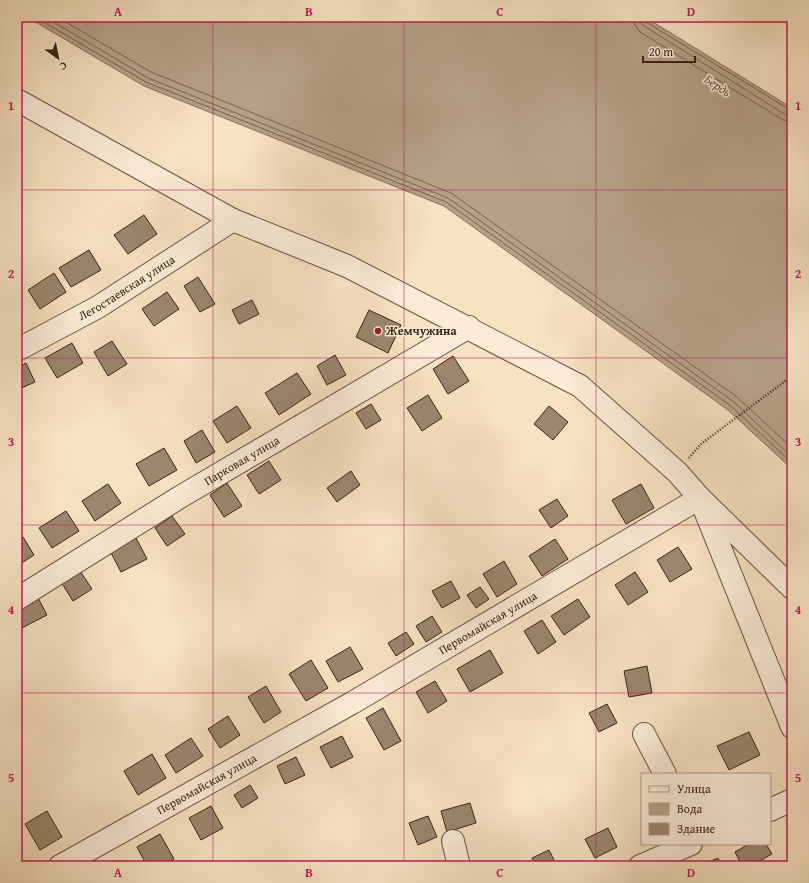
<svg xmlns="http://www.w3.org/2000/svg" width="809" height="883" font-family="'Gentium Book Plus',serif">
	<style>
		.water { fill: #b6a186; stroke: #846f58 }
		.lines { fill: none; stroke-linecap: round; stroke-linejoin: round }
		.shore { stroke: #77624c; stroke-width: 1 }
		.building { fill: #9b876d; stroke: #382412 }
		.minor-casing { stroke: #68543e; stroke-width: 24 }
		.path { stroke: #382412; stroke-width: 2.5; stroke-dasharray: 1 2; stroke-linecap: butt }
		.minor { stroke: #faecd7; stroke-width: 22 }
		.grid { fill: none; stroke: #c2185b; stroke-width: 1; stroke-opacity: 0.55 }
		.poi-dot { fill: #8f2418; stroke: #faecd7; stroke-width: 1.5 }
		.labels { text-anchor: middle; stroke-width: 3; stroke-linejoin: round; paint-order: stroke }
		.street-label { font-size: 12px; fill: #382412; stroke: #faecd7 }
		.poi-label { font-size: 12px; font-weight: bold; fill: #382412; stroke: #faecd7; text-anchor: start }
		.water-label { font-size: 13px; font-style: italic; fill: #64503b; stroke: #faecd7 }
		.neatline { fill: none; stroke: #c2185b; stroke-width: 1.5 }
		.grid-label { font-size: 13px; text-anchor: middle; font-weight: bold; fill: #c2185b }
	</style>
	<rect width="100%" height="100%" fill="#f7e2c1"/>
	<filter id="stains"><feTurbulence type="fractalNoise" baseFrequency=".005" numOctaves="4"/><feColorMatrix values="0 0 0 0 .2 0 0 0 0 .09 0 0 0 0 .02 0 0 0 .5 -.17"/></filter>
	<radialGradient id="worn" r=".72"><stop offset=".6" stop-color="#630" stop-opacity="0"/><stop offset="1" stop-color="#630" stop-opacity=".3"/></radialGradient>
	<path class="water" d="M27 17H645L792 108V469L728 410 444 206 144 86Z"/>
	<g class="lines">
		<path class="shore" d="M35 17 146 82 446 202 731 406 792 463
			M45 17 148 78 448 198 734 402 792 457
			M57 17 151 72 451 193 737 397 792 448
			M633 17 635 25 640 32 783 120 792 122
			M639 17 640 22 644 26 786 115 792 116
			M644 17 646 22 792 111"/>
	</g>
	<path class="building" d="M144 215 157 234 128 254 114 235Z
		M89 250 101 270 71 287 59 268Z
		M54 273 66 292 40 309 28 290Z
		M198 277 215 304 200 312 184 286Z
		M167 292 179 309 154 326 142 309Z
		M252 300 259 314 239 324 232 310Z
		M369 310 401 325 388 353 356 337Z
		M112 341 127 364 108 376 94 352Z
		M72 343 83 363 57 378 45 358Z
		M335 355 346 375 327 385 317 366Z
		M453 356 469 381 448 394 433 369Z
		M26 363 35 382 17 390V368Z
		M297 373 311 394 279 415 265 393Z
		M428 395 442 418 422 431 407 408Z
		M371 404 381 420 366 429 356 413Z
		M237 406 251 428 227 443 213 421Z
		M549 406 568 422 553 440 534 424Z
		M202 430 215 452 196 463 184 441Z
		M164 448 177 470 149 486 136 464Z
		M269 461 281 480 259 494 247 475Z
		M351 471 360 485 337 502 327 488Z
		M227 483 242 506 224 517 210 495Z
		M108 484 121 503 95 521 82 501Z
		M641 484 654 508 626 524 612 500Z
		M557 499 568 516 551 528 539 510Z
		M66 511 79 531 52 548 39 528Z
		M172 516 185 534 167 546 155 528Z
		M23 537 34 555 17 566V541Z
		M136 538 147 559 121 572 110 551Z
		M555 539 568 559 542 576 529 556Z
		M678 547 692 569 670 582 657 560Z
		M504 561 517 584 497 597 483 574Z
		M80 571 92 589 73 601 61 582Z
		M635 572 648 592 628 605 615 585Z
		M451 581 460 598 442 608 432 591Z
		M480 587 489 599 476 608 467 595Z
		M37 596 47 615 18 630 17 607Z
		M578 599 590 617 564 635 551 616Z
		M432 616 442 632 426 642 416 626Z
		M542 620 556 642 538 654 524 631Z
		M406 632 414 644 396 656 388 643Z
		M350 647 363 669 338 682 326 661Z
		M490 650 503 673 470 692 457 669Z
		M311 660 328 688 306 701 289 674Z
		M647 666 652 693 629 697 624 671Z
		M435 681 447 701 428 713 416 692Z
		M266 686 281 712 264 723 248 697Z
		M607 704 617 723 599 732 589 713Z
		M383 708 401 741 384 750 366 718Z
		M228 716 240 735 220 748 208 729Z
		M749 732 760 755 729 770 717 746Z
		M342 736 353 757 331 768 320 747Z
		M191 738 203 756 176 773 165 755Z
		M152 754 166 778 138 795 124 771Z
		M296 757 305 775 285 784 277 766Z
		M250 785 258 798 242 808 234 795Z
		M470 803 476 823 447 832 441 811Z
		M211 806 223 828 201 840 189 818Z
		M47 811 62 837 40 850 25 824Z
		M428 816 437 837 418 845 409 823Z
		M608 828 617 847 595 858 585 839Z
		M160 834 174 859 161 866H147L137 847Z
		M749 844H766L772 854 751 866H742L735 852Z
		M549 850 557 866H536L532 858Z
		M718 858 721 866H699Z"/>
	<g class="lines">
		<defs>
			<g id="minor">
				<path d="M17 100 233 220 347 266 580 386 677 472 700 498 792 588"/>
				<path id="s1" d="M17 350 98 307 233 220"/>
				<path id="s2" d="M17 599 180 497 469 327"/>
				<path d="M644 734 665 774"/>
				<path d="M770 810 792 800"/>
				<path d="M453 841 459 866"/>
				<path id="s3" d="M60 866 352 703 700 498 792 727"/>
				<path d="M640 866 691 844"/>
			</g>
		</defs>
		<use href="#minor" class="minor-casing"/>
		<path class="path" d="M780 17 792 28
			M689 458 701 444 792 376"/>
		<use href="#minor" class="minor"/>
	</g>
	<path class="grid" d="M213 17V866M404 17V866M596 17V866M17 190H792M17 358H792M17 525H792M17 693H792"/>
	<circle class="poi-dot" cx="378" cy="331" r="4"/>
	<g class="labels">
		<g class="street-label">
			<text dy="4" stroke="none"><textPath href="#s1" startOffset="126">Легостаевская улица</textPath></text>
			<text dy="4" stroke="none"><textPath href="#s2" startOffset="264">Парковая улица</textPath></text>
			<text dy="4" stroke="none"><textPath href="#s3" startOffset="492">Первомайская улица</textPath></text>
			<text dy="4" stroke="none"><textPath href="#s3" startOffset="168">Первомайская улица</textPath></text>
		</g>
		<g class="poi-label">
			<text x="386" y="335">Жемчужина</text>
		</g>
		<g class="water-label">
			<text transform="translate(718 85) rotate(34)" y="5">Бердь</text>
		</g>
	</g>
	<rect width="809" height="883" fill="none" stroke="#f7e2c1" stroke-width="44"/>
	<rect x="641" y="773" width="130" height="72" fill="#faecd7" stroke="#ac9c88"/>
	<rect x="649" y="786" width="20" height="6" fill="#faecd7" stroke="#ac9c88"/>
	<text x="677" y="793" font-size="12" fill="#382412">Улица</text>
	<rect x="649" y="803" width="20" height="12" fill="#b6a186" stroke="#ac9c88"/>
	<text x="677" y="813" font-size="12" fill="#382412">Вода</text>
	<rect x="649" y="823" width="20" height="12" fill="#9b876d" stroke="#ac9c88"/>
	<text x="677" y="833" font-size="12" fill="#382412">Здание</text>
	<g transform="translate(58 58) rotate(147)" stroke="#faecd7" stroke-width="3" paint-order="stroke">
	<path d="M0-3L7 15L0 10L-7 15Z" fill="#382412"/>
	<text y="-6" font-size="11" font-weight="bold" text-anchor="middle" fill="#382412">С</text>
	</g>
	<path d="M643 56v6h52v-6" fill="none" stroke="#382412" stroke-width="2"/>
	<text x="649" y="56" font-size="12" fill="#382412" stroke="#faecd7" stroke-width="3" paint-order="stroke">20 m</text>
	<rect x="22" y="22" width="765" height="839" class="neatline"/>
	<g class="grid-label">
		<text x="118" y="16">A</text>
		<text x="309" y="16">B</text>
		<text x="500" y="16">C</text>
		<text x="691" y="16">D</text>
		<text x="11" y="110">1</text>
		<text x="798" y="110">1</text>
		<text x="11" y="278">2</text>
		<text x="798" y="278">2</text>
		<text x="11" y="446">3</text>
		<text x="798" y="446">3</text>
		<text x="11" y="614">4</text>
		<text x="798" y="614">4</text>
		<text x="11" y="782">5</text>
		<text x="798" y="782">5</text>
		<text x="118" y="877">A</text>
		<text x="309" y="877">B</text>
		<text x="500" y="877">C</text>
		<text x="691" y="877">D</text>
	</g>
	<rect width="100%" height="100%" filter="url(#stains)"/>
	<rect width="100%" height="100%" fill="url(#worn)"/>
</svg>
